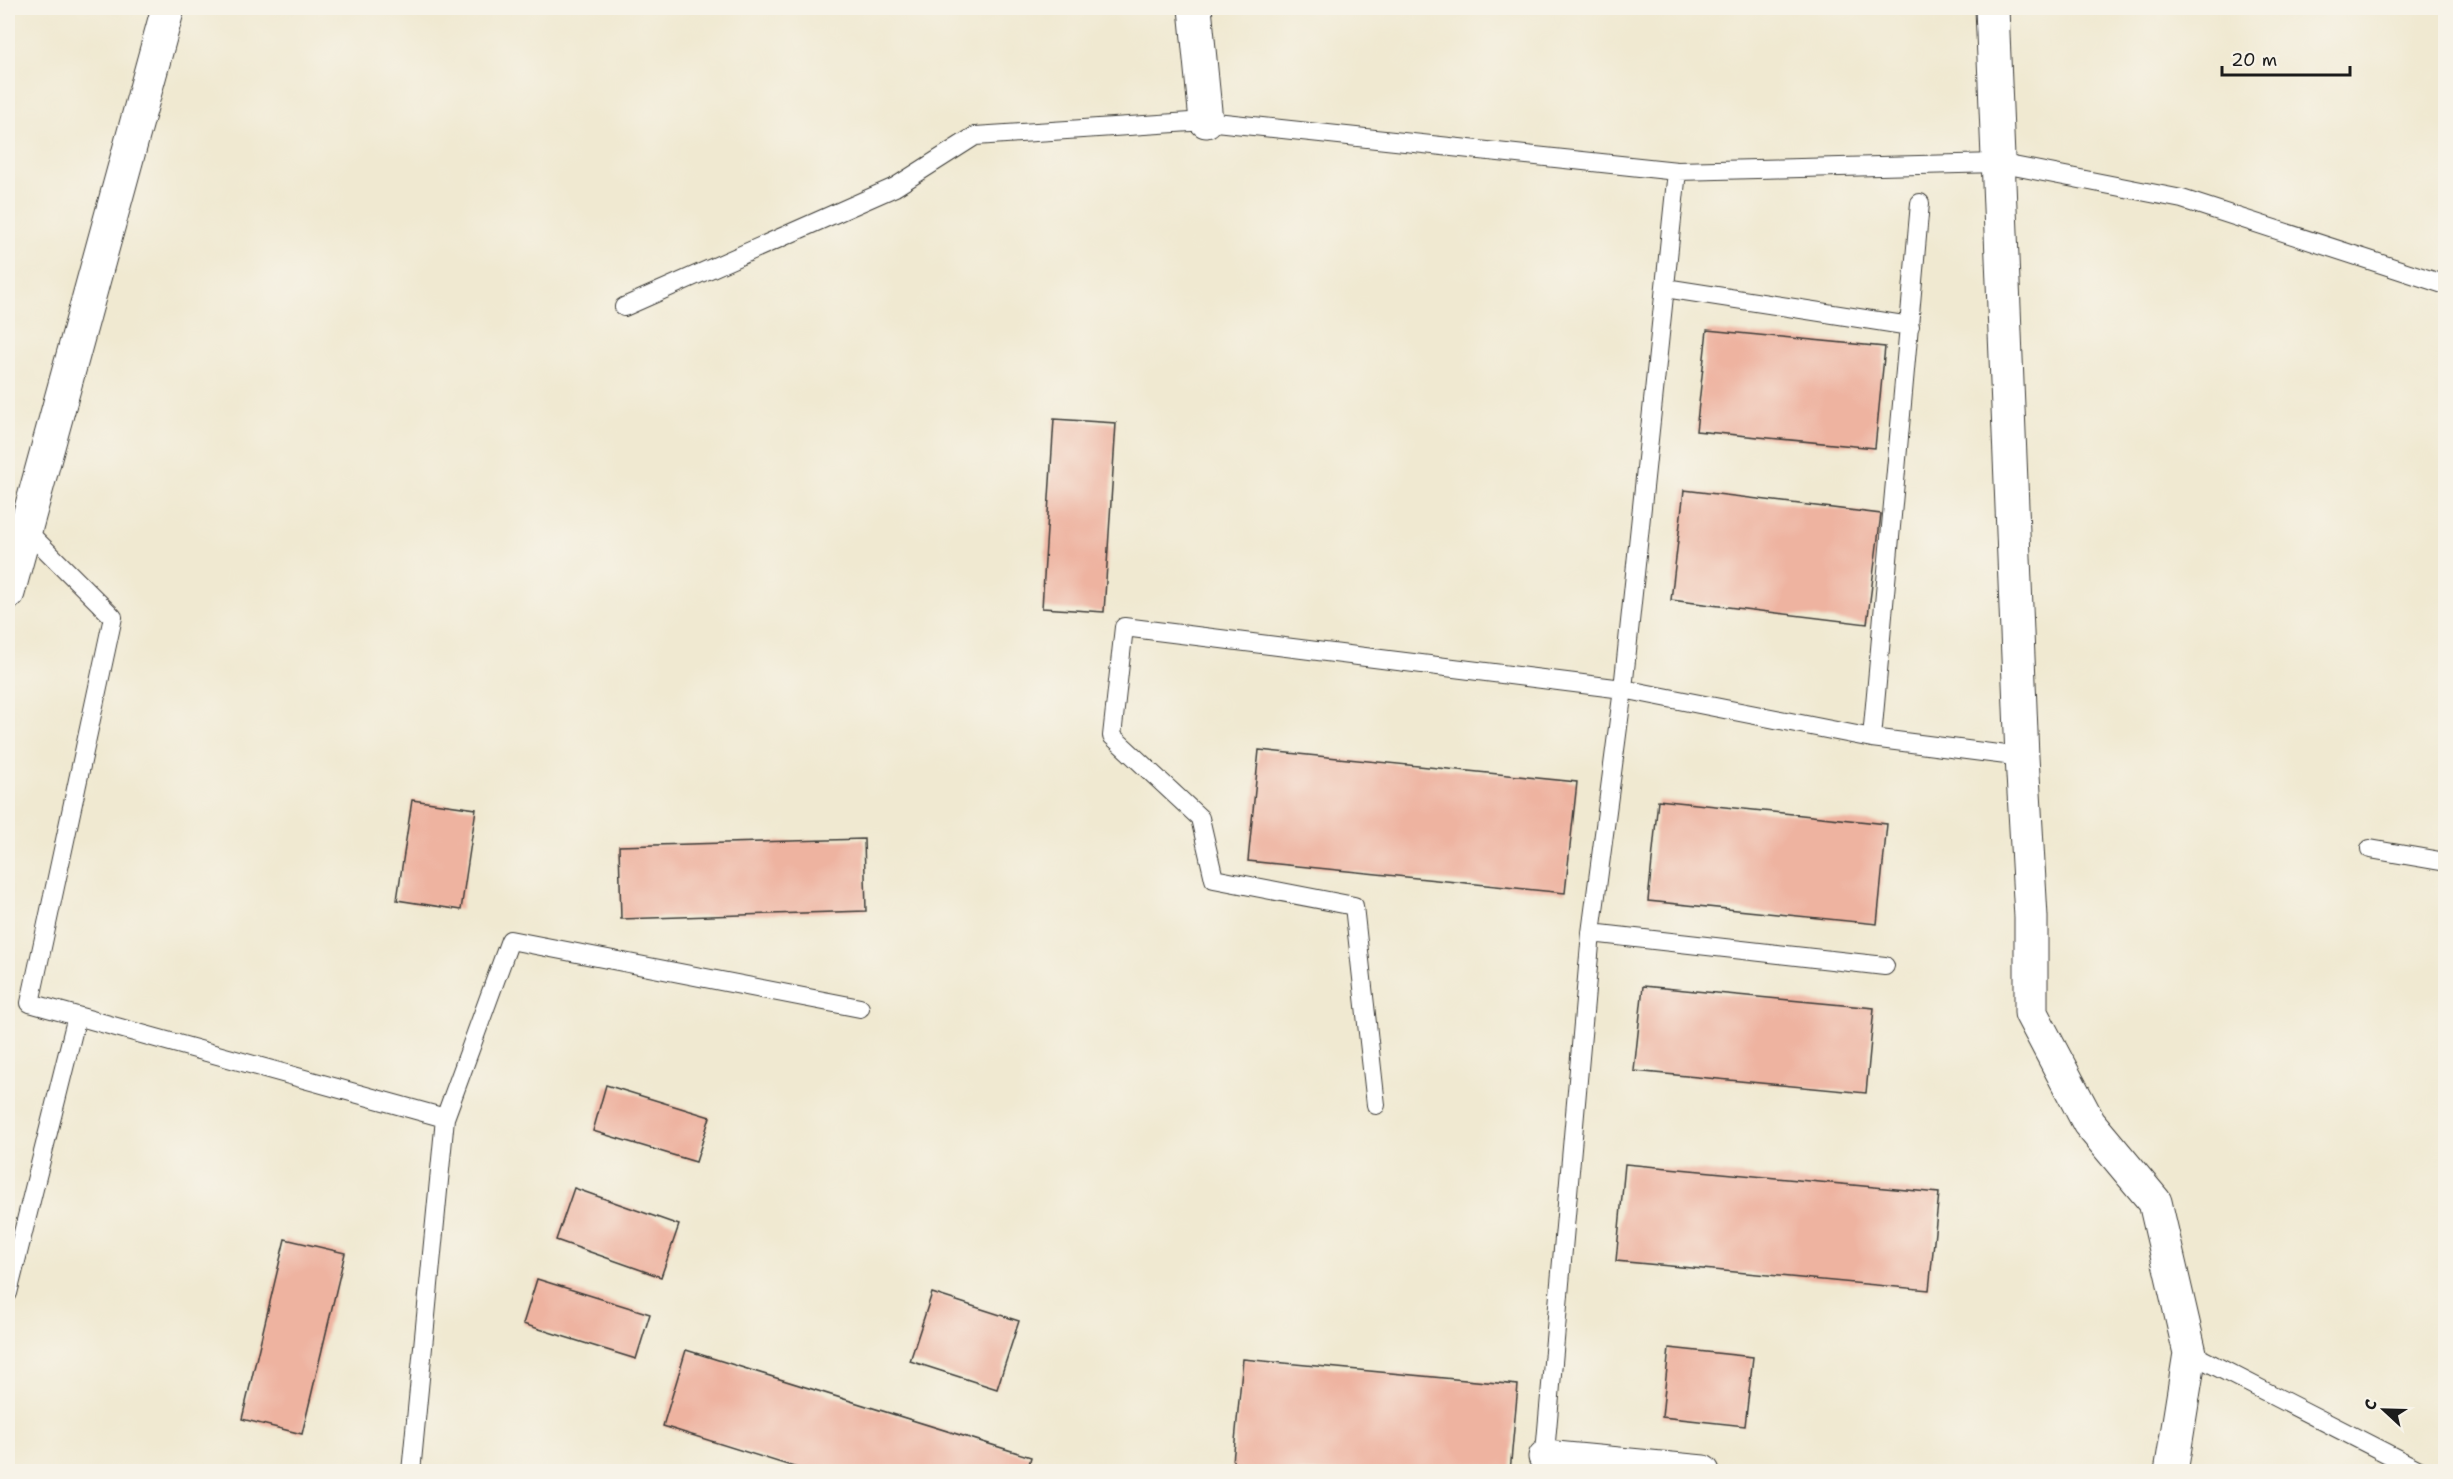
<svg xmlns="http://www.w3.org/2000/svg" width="2453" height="1479" font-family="'Shantell Sans',sans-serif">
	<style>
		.building { fill: #eeb3a0 }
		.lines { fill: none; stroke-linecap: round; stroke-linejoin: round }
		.lane-casing { stroke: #3c3b37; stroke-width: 20 }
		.street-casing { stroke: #3c3b37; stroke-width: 35 }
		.lane { stroke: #fff; stroke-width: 18 }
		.street { stroke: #fff; stroke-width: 33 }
	</style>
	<rect width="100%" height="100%" fill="#f7f3e8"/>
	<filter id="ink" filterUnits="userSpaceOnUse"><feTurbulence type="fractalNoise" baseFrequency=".0167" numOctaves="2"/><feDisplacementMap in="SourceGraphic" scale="12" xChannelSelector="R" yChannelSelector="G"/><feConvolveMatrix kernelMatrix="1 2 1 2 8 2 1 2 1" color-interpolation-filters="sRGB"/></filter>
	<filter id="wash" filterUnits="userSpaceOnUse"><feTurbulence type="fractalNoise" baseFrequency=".008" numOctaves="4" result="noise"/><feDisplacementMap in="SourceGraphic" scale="24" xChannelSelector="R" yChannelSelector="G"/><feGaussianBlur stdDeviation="1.35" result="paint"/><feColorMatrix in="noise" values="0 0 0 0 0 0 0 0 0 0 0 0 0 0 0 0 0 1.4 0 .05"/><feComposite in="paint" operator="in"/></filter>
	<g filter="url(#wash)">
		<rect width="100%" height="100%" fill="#f0e9d1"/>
		<g id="blocks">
			<path class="building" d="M1707 330 1885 347 1875 448 1696 431Z
				M1054 419 1116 423 1104 612 1042 608Z
				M1684 490 1881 514 1867 624 1671 600Z
				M1259 750 1577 782 1565 893 1248 861Z
				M412 800 476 809 461 910 397 900Z
				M1658 800 1887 824 1877 924 1648 901Z
				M864 839 866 911 621 919 619 846Z
				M1643 986 1874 1008 1866 1093 1634 1071Z
				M606 1085 710 1117 696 1162 593 1131Z
				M1625 1164 1939 1193 1929 1290 1616 1261Z
				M574 1188 679 1225 661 1277 556 1240Z
				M285 1239 345 1253 302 1434 242 1419Z
				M537 1279 650 1314 636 1359 523 1324Z
				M932 1293 1019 1321 997 1389 910 1361Z
				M1669 1348 1753 1357 1745 1426 1662 1417Z
				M686 1350 1031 1457 1027 1472H810L663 1426Z
				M1243 1359 1518 1385 1510 1472H1232Z"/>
		</g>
	</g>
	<g filter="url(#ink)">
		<use href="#blocks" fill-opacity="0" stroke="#3c3b37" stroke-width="1.5"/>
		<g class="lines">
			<defs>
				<path id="lane" d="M1665 288 1910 326
					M624 307 895 187 975 136 1206 121 1677 171 1998 163 2182 199 2446 285
					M25 529 113 617 30 1003 445 1118 411 1472
					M1872 738 1920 203
					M2370 849 2446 862
					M1591 933 1885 966
					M1376 1105 1354 906 1214 879 1200 818 1112 736 1124 627 1623 689 1872 738 2022 757
					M445 1118 510 940 860 1008
					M8 1293 77 1016
					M2190 1353 2423 1472
					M1544 1464 1591 933 1623 689 1677 171"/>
				<path id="street" d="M1195 8 1206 121
					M1992 8 2022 757 2031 917V1013L2089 1123 2155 1202 2190 1353 2171 1472
					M8 593 168 8
					M1545 1457 1703 1472"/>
			</defs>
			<use href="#lane" class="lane-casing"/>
			<use href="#street" class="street-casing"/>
			<use href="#lane" class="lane"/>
			<use href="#street" class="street"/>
		</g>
	</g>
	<rect width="2453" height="1479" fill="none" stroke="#f7f3e8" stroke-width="30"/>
	<g transform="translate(2384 1410) rotate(292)" stroke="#f7f3e8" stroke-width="4.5" paint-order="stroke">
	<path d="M0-4.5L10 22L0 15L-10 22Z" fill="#1c1c1c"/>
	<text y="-9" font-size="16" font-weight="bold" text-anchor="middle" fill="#1c1c1c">С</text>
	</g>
	<path d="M2222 66v9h128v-9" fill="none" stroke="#1c1c1c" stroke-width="3"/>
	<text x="2231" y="66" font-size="18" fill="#1c1c1c" stroke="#f7f3e8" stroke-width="4.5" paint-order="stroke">20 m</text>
</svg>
